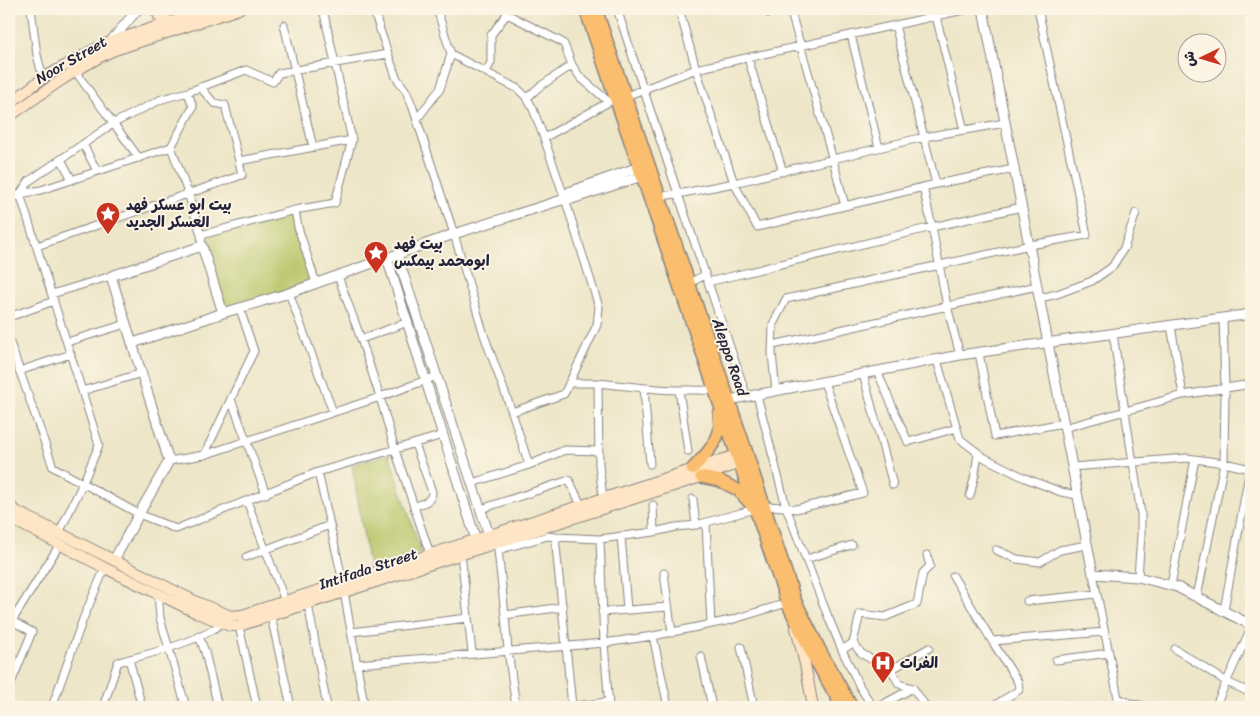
<svg xmlns="http://www.w3.org/2000/svg" width="1260" height="716" font-family="Sriracha,'Playpen Sans Arabic',sans-serif">
	<style>
		.green { fill: #b7c567; stroke: #6c7451 }
		.lines { fill: none; stroke-linecap: round; stroke-linejoin: round }
		.minor-casing { stroke: #888482; stroke-width: 9 }
		.tertiary-casing { stroke: #888482; stroke-width: 11 }
		.secondary-casing { stroke: #888482; stroke-width: 12 }
		.primary-casing { stroke: #888482; stroke-width: 14 }
		.minor { stroke: #fff; stroke-width: 7 }
		.tertiary { stroke: #fff; stroke-width: 9 }
		.secondary { stroke: #fde5c5; stroke-width: 10 }
		.primary { stroke: #fbbd6e; stroke-width: 11 }
		.labels { text-anchor: middle; stroke-width: 4; stroke-linejoin: round; paint-order: stroke }
		.street-label { font-size: 15px; fill: #22223b; stroke: #fcf5e5 }
		.poi-label { font-size: 15px; font-weight: bold; fill: #22223b; stroke: #fcf5e5; text-anchor: start }
	</style>
	<rect width="100%" height="100%" fill="#fcf5e5"/>
	<filter id="ink" filterUnits="userSpaceOnUse"><feTurbulence type="fractalNoise" baseFrequency=".02" numOctaves="2"/><feDisplacementMap in="SourceGraphic" scale="10" xChannelSelector="R" yChannelSelector="G"/><feConvolveMatrix kernelMatrix="1 2 1 2 8 2 1 2 1" color-interpolation-filters="sRGB"/></filter>
	<filter id="wash" filterUnits="userSpaceOnUse"><feTurbulence type="fractalNoise" baseFrequency=".0096" numOctaves="4" result="noise"/><feDisplacementMap in="SourceGraphic" scale="20" xChannelSelector="R" yChannelSelector="G"/><feGaussianBlur stdDeviation="1.12" result="paint"/><feColorMatrix in="noise" values="0 0 0 0 0 0 0 0 0 0 0 0 0 0 0 0 0 1.4 0 .05"/><feComposite in="paint" operator="in"/></filter>
	<g filter="url(#wash)">
		<rect width="100%" height="100%" fill="#ede6c8"/>
		<path class="green" d="M293 211 314 282 224 310 203 237Z
			M389 454 421 552 369 568 352 465Z"/>
	</g>
	<g filter="url(#ink)">
		<g class="lines">
			<defs>
				<path id="minor" d="M31 9 37 55 43 78
					M373 9 396 77 406 91 412 105 454 234 484 335 512 412 529 465 472 483
					M505 9 507 14 560 41 564 44 572 65 539 87 527 98
					M617 9 678 194 747 397
					M679 9 696 69 734 183 757 227 936 184 1014 169
					M767 9 768 13 792 9
					M790 9 833 160 845 206
					M936 16 964 130
					M284 25 313 147
					M895 25 936 184
					M851 35 879 148
					M451 54 518 89 527 98 533 109 544 138 565 199 599 307 597 325 564 394 512 412
					M748 58 783 172
					M572 65 580 77 609 102
					M76 72C96 101 118 129 139 158
					M486 72 491 62V35L507 14
					M200 87 214 103 225 105 239 161
					M626 96 696 69 968 9
					M417 119 440 89 451 54 437 9
					M544 138 616 98
					M83 144 97 171
					M171 147 188 193 201 235 202 246
					M61 159 72 180
					M923 187 932 227 947 306 960 355
					M659 196 678 194 734 183 924 137 1005 123
					M9 201 20 194 41 190 171 147 193 107 188 92
					M295 210 298 227 316 283
					M201 235 295 210 335 203 352 140 323 9
					M37 246 242 175 239 161 352 140
					M338 276 361 339 380 397 395 450 430 554
					M708 282 932 227 1022 207
					M691 287 693 281 705 275
					M289 293 333 412
					M52 294 111 276
					M1040 298 1057 294 1092 281 1112 267 1124 248 1136 213
					M9 317 54 301
					M1171 326 1183 395
					M1113 334 1141 514V535L1138 577
					M361 339 408 322
					M9 340 53 467 139 514 176 529 318 472 443 435
					M67 342 126 324
					M773 345 1037 286
					M979 353 995 436 1063 423
					M937 360 960 439 985 458 1025 478 1061 492 1077 495
					M19 371 71 354
					M877 371 908 442 957 428
					M863 374 893 485
					M569 383H598L599 465 603 498
					M598 383C629 386 660 391 691 390 699 390 707 391 715 389
					M644 388 650 464
					M679 390 688 451
					M82 391 142 373
					M776 391 772 354 773 324 786 299 1030 245 1087 235 1038 9
					M757 395 786 507 825 609 842 650 860 687 873 707
					M231 399 266 494
					M1064 428 1183 395 1251 384
					M204 455 254 351 240 309
					M169 461 204 455 380 397 437 376
					M529 465 565 450 599 451
					M1072 467 1187 458 1224 463 1251 469
					M318 472 343 582
					M970 496 975 474 978 453
					M693 499 696 525
					M247 501 285 601
					M653 505 654 532
					M764 506 786 507 796 509 863 493 824 382
					M414 507C422 503 432 502 432 492L415 444
					M481 509 569 480 581 505
					M706 523 711 624
					M59 533 83 483 99 445 20 194 29 181 114 123 162 99 188 92 246 70 273 82 279 73 388 54
					M621 536 627 609
					M600 539 604 643 609 707
					M498 542V550L505 615 508 650 516 707
					M498 550 548 536 555 537
					M996 550 1017 559 1040 562 1060 550 1087 545
					M461 554 472 653
					M246 557 330 525
					M806 559 852 545
					M664 573 672 633
					M1093 574 1118 698 1132 704 1151 707
					M953 576 992 641 1018 682 1019 690 992 707
					M1171 585 1195 459
					M344 592 364 704
					M158 593 160 618 186 707
					M1197 597 1224 463 1225 389 1223 318
					M1027 601 1097 594
					M308 604 327 707
					M1224 610 1250 469
					M602 612 668 607
					M505 615 563 607
					M271 616 291 707
					M239 626 257 707
					M9 627 12 621 60 544
					M351 632 468 618
					M199 636 205 652 218 707
					M653 636 668 707
					M992 641 1105 632
					M853 643 860 614 885 617 917 604 923 573 930 566 927 555
					M741 647 754 707
					M1175 649 1227 682 1251 693
					M842 650 853 643 861 653 877 663 894 668 929 648
					M701 656 712 707
					M129 659 142 707
					M1056 660 1109 653
					M357 664 604 643 653 636 731 620 787 603
					M9 688 32 632 12 621
					M913 688 926 707
					M572 706 555 537 600 539 654 532 676 527 696 525 755 509
					M52 707 83 619 105 568
					M103 707 118 662C138 657 215 638 223 620
					M349 707 364 704 392 707
					M568 707 607 702
					M878 707 913 688 899 684 890 667
					M1063 707 1065 705
					M1215 707 1251 628"/>
				<path id="tertiary" d="M983 9 1093 574 1138 577 1177 587 1251 625
					M110 44V42L138 9
					M565 199 569 192 639 167
					M397 255 491 541
					M387 258 478 546
					M133 343 223 313 289 293 454 234 565 199H572L642 176
					M729 400 960 355 1251 314
					M114 560 139 514 169 461 111 276 202 246 223 313"/>
				<path id="secondary" d="M155 9 159 16 171 22
					M9 104 43 78 93 50 110 42 210 9
					M9 117C42 93 75 69 112 51L239 9
					M9 505 16 511 199 603 231 616 242 615 737 455 743 452
					M9 518 105 568 195 612 230 626H239L701 477 746 461
					M796 628 805 664 813 707"/>
				<path id="primary" d="M585 9 787 603 814 658 842 707
					M596 9 746 450 795 600 822 654 852 707
					M692 469C702 459 719 442 720 426 720 423 719 418 719 414
					M701 477 720 481 738 490 752 506"/>
			</defs>
			<use href="#minor" class="minor-casing"/>
			<use href="#tertiary" class="tertiary-casing"/>
			<use href="#secondary" class="secondary-casing"/>
			<use href="#primary" class="primary-casing"/>
			<use href="#minor" class="minor"/>
			<use href="#tertiary" class="tertiary"/>
			<use href="#secondary" class="secondary"/>
			<use href="#primary" class="primary"/>
		</g>
	</g>
	<defs>
		<symbol id="sight-pin" viewBox="-11 -11 22 30"><path d="M0 17L-7.5 6A9.5 9.5 0 1 1 7.5 6Z" fill="#c8321e" stroke="#fcf5e5"/><path d="M0-6L1.8-2.2L6-1.7L2.9 1.2L3.7 5.4L0 3.3L-3.7 5.4L-2.9 1.2L-6-1.7L-1.8-2.2Z" fill="#fff"/></symbol>
		<symbol id="hospital-pin" viewBox="-11 -11 22 30"><path d="M0 17L-7.5 6A9.5 9.5 0 1 1 7.5 6Z" fill="#c8321e" stroke="#fcf5e5"/><path d="M-5-5h3v3.5h4V-5h3V5h-3V1.5h-4V5h-3Z" fill="#fff"/></symbol>
	</defs>
	<g fill-rule="evenodd">
		<use href="#sight-pin" x="94" y="200" width="28" height="38"/>
		<use href="#sight-pin" x="362" y="239" width="28" height="38"/>
		<use href="#hospital-pin" x="869" y="649" width="28" height="38"/>
	</g>
	<g class="labels">
		<g class="street-label">
			<text transform="translate(71 60) rotate(-30)" y="5">Noor Street</text>
			<text transform="translate(730 357) rotate(71)" y="5">Aleppo Road</text>
			<text transform="translate(368 569) rotate(-18)" y="5">Intifada Street</text>
		</g>
		<g class="poi-label">
			<text x="126" y="210">بيت ابو عسكر فهد<tspan x="126" dy="17">العسكر الجديد</tspan></text>
			<text x="394" y="249">بيت فهد<tspan x="394" dy="17">ابومحمد بيمكس</tspan></text>
			<text x="900" y="668">الفرات</text>
		</g>
	</g>
	<rect width="1260" height="716" fill="none" stroke="#fcf5e5" stroke-width="30"/>
	<g transform="translate(1202 58) rotate(265)"><circle r="24" fill="#fcf5e5" stroke="#a5a1a1"/>
	<path d="M0-4L9 19L0 12L-9 19Z" fill="#c8321e"/>
	<text y="-8" font-size="14" font-weight="bold" text-anchor="middle" fill="#22223b">ش</text>
	</g>
</svg>
